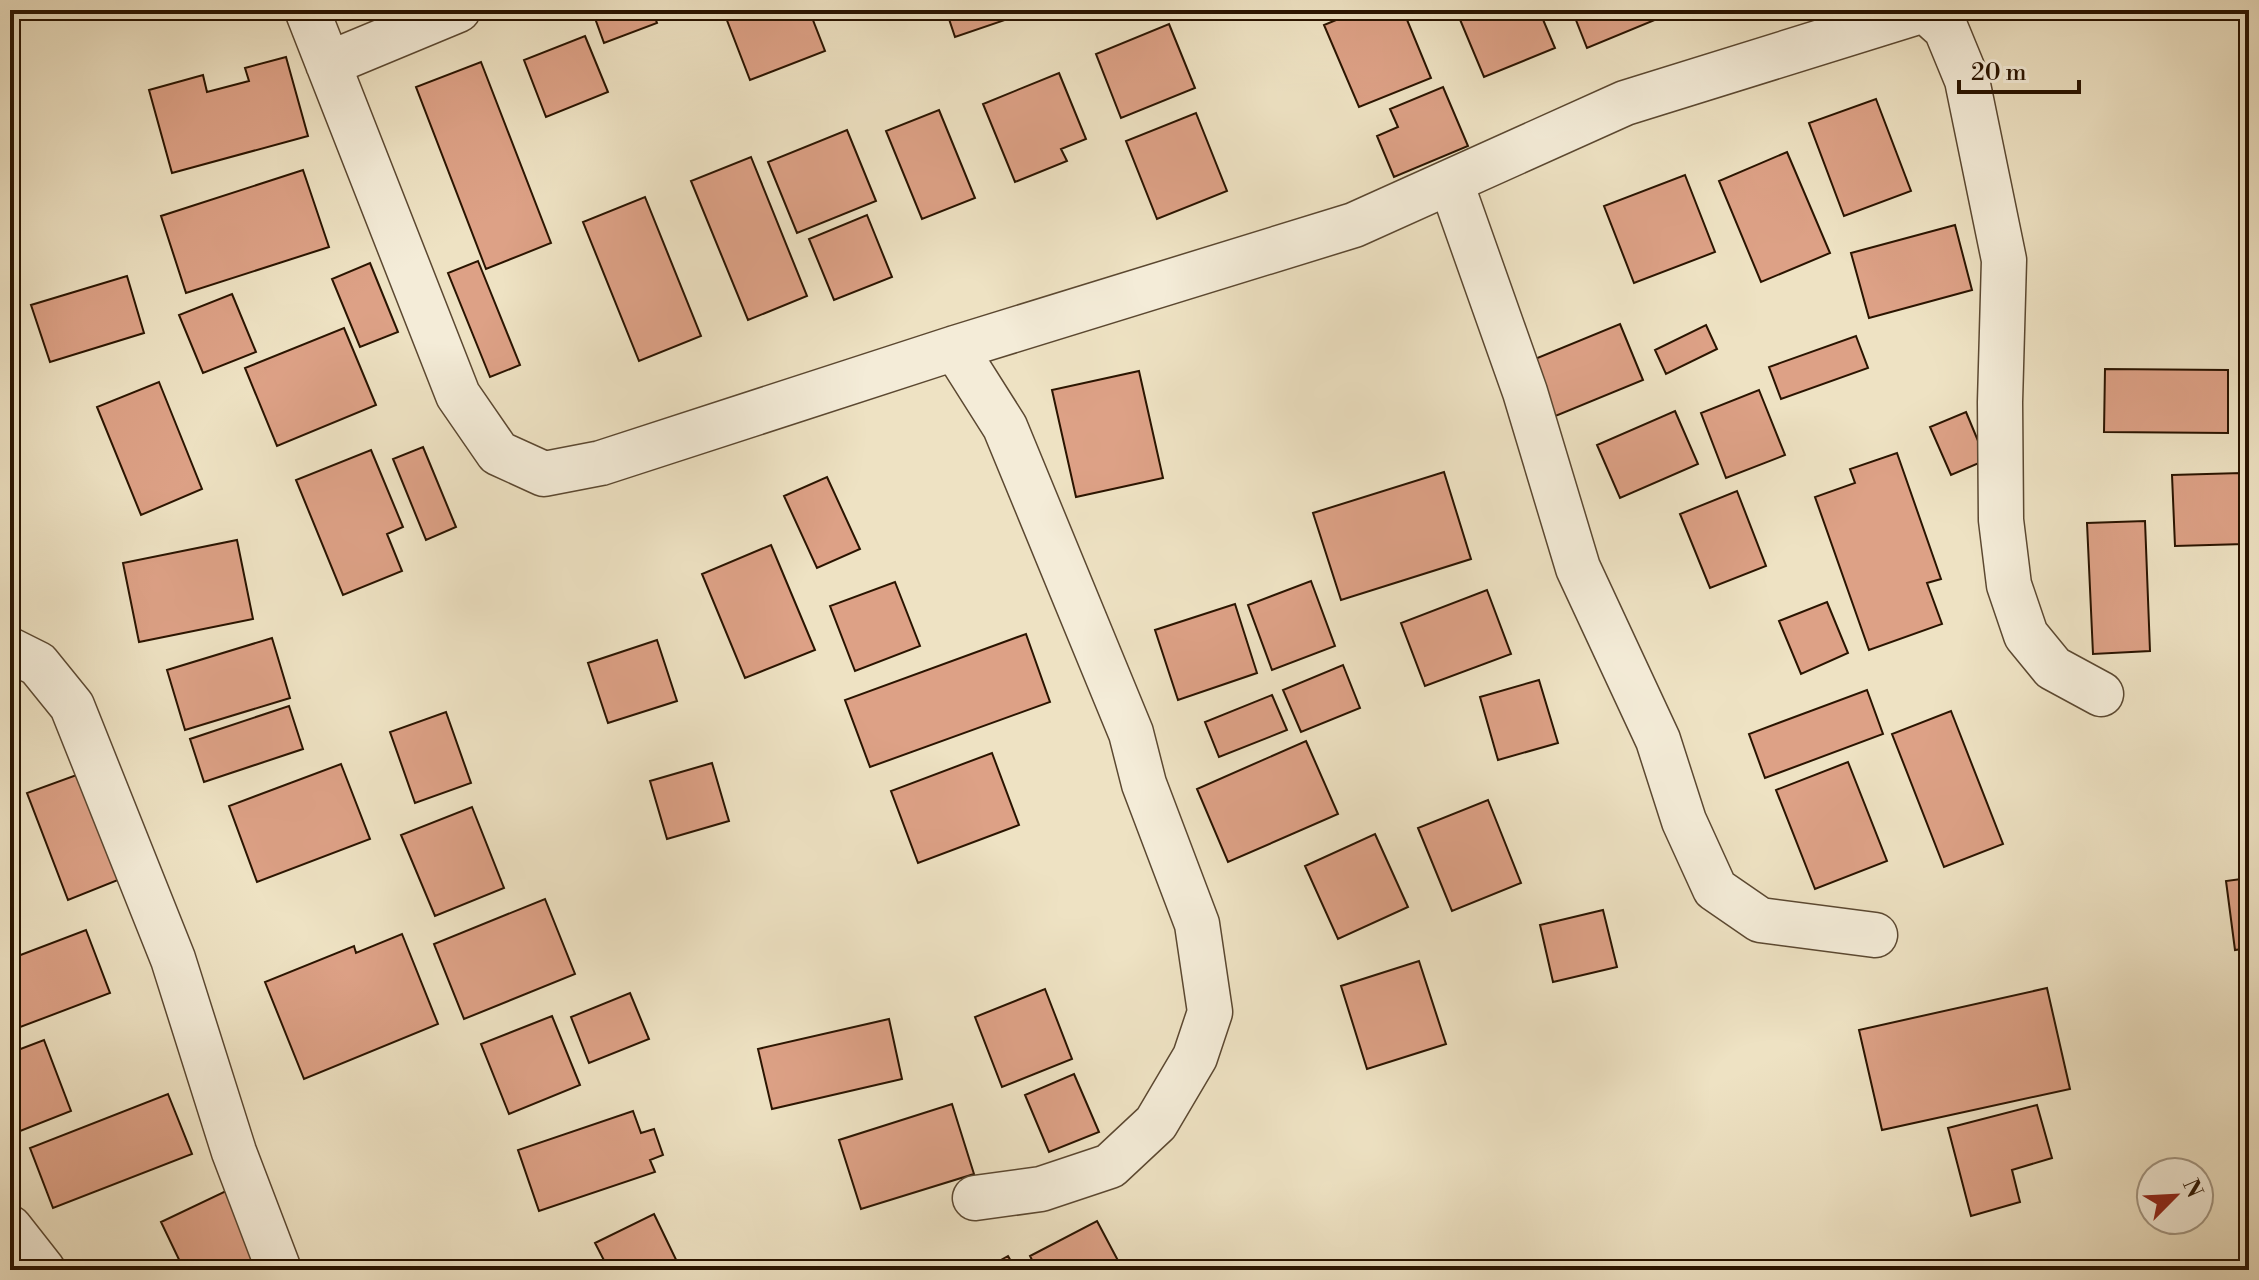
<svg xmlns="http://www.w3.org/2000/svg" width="2259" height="1280" font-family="'Libre Bodoni',serif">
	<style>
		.building { fill: #dda186; stroke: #2a1400; stroke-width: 2 }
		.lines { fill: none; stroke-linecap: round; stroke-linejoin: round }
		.minor-casing { stroke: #5b4831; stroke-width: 47 }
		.minor { stroke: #f4ecd8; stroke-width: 44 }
	</style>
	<rect width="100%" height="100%" fill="#eee2c3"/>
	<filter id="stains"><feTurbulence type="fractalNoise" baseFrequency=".0025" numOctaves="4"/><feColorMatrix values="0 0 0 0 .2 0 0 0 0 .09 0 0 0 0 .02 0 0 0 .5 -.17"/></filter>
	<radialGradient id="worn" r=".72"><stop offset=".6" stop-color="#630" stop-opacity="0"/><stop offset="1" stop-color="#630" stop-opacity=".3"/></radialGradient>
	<path class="building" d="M592 10H652L657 23 604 43Z
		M723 10H809L825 51 750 80Z
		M946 10H1034L955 37Z
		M1360 10H1403L1431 78 1359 107 1324 25Z
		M1456 10H1539L1555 48 1484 77Z
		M1572 10H1659L1662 17 1587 48Z
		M1169 24 1195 88 1121 118 1096 54Z
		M585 36 608 92 546 117 524 60Z
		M286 57 308 136 172 173 149 90 203 75 207 92 249 81 245 68Z
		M481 62 551 243 486 269 416 87Z
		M1059 73 1086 139 1061 149 1067 161 1015 182 983 104Z
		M1443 87 1468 146 1394 177 1377 136 1398 127 1390 109Z
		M1876 99 1911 191 1844 216 1809 123Z
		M939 110 975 198 922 219 886 131Z
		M1196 113 1227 191 1157 219 1126 141Z
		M847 130 876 201 797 233 768 162Z
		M1787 152 1830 253 1761 282 1719 181Z
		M751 157 807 296 748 320 691 181Z
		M303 170 329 247 186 293 161 216Z
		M1685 175 1715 252 1634 283 1604 206Z
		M645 197 701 336 639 361 583 222Z
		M867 215 892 277 834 300 809 239Z
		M1955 225 1972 290 1869 318 1851 253Z
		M478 261 520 365 490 377 448 273Z
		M370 263 398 332 360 347 332 279Z
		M127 276 144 333 50 362 31 305Z
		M232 294 256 352 203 373 179 315Z
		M1620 324 1643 380 1553 417 1530 361Z
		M1706 325 1717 349 1666 374 1655 350Z
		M344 328 376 405 277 446 245 368Z
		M1856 336 1868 368 1781 399 1769 367Z
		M2105 369 2228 370V433L2104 432Z
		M1139 371 1163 478 1076 497 1052 390Z
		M159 382 202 489 141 515 97 407Z
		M1759 390 1785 455 1726 478 1701 413Z
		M1675 411 1698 464 1620 498 1597 445Z
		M1966 412 1986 460 1951 475 1930 427Z
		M423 447 456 527 426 540 393 459Z
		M371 450 403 527 387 534 402 571 343 595 296 480Z
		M1897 453 1941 579 1927 583 1942 624 1869 650 1815 497 1855 483 1850 469Z
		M1444 472 1471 559 1341 600 1313 513Z
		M2241 473 2244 544 2175 546 2172 475Z
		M827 477 860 549 817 568 784 496Z
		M1737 491 1766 566 1710 588 1680 514Z
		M2145 521 2150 651 2093 654 2087 523Z
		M237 540 253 619 139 642 123 563Z
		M771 545 815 650 745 678 702 574Z
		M1311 581 1335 646 1272 670 1248 605Z
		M895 582 920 646 855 671 830 606Z
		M1487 590 1511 654 1425 686 1401 623Z
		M1827 602 1848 653 1801 674 1779 621Z
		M1235 604 1257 673 1178 700 1155 630Z
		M1026 634 1050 702 870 767 845 700Z
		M272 638 290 698 185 730 167 670Z
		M657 640 677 701 608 723 588 663Z
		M1343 665 1360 708 1301 732 1283 690Z
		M1539 680 1558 743 1498 760 1480 697Z
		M1867 690 1883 734 1765 778 1749 734Z
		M1272 695 1287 730 1219 757 1205 722Z
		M289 706 303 749 204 782 190 739Z
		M1951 711 2003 844 1944 867 1892 734Z
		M446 712 471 783 415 803 390 732Z
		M1306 741 1338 814 1228 862 1197 789Z
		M992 753 1019 825 918 863 891 791Z
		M1848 762 1887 861 1815 889 1776 790Z
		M712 763 729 821 667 839 650 781Z
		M341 764 370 839 257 882 229 806Z
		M82 773 123 878 68 900 27 793Z
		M1488 800 1521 883 1452 911 1418 828Z
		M472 807 504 888 435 916 401 835Z
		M1375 834 1408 907 1338 939 1305 866Z
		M2249 878V948L2235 950 2226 881Z
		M545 899 575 974 464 1019 434 944Z
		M1603 910 1617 967 1553 982 1540 925Z
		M86 930 110 993 15 1029 10 1015V959Z
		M402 934 438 1024 304 1079 265 982 354 946 356 953Z
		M1419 961 1446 1044 1367 1069 1341 986Z
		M2047 988 2070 1089 1882 1130 1859 1030Z
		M1045 989 1072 1059 1002 1087 975 1017Z
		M630 993 649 1039 589 1063 571 1017Z
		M552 1016 580 1085 509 1114 481 1044Z
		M889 1019 902 1079 772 1109 758 1049Z
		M44 1040 71 1111 10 1135V1053Z
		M1074 1074 1099 1132 1049 1152 1025 1095Z
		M168 1094 192 1154 53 1208 30 1148Z
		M952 1104 974 1174 861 1209 839 1140Z
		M2037 1105 2052 1158 2012 1170 2020 1202 1971 1216 1948 1128Z
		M633 1111 641 1133 654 1129 663 1155 650 1160 655 1172 539 1211 518 1150Z
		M226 1191 261 1266 251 1270H184L161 1222Z
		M654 1214 681 1270H609L595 1243Z
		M1097 1221 1123 1270H1037L1030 1256Z
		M1008 1256 1016 1270H983Z"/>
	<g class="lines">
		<defs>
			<path id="minor" d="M307 10 458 395 498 453 544 474 601 463 955 348 1354 225 1625 103 1924 10
				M1925 10 1946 29 1967 80 2004 260 2000 402 2001 520 2009 585 2026 635 2053 668 2101 694
				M328 64 458 10
				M1451 183 1525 392 1578 568 1658 740 1684 821 1715 889 1760 920 1875 935
				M955 348 1005 427 1131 733 1144 784 1197 924 1210 1012 1195 1057 1156 1123 1110 1166 1041 1189 975 1198
				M10 650 38 664 72 706 173 959 234 1152 279 1270
				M10 1228 43 1270"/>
		</defs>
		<use href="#minor" class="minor-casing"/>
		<use href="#minor" class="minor"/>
	</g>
	<rect width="2259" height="1280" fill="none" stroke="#eee2c3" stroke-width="40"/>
	<rect x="12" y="12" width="2235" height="1256" fill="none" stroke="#2a1400" stroke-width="4"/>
	<rect x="20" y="20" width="2219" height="1240" fill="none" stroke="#2a1400" stroke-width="2"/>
	<g transform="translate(2175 1196) rotate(66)"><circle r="38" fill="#f4ecd8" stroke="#a39682" stroke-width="2"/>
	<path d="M0-6L14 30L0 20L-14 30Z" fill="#8f2418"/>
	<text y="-12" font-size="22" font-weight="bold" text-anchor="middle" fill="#2a1400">N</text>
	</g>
	<path d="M1959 80v12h120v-12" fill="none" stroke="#2a1400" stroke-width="4"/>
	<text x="1971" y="80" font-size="24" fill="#2a1400" stroke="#f4ecd8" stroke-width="6" paint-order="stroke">20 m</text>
	<rect width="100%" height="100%" filter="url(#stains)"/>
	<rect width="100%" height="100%" fill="url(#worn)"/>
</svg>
